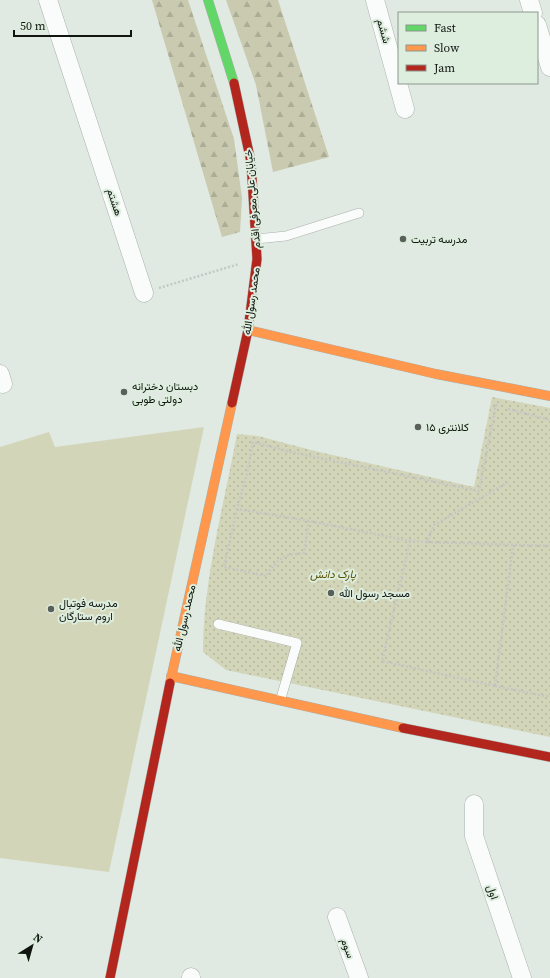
<svg xmlns="http://www.w3.org/2000/svg" width="550" height="978" font-family="'Source Serif 4',Vazirmatn,serif">
	<style>
		.forest { fill: url(#forest-firs) }
		.park { fill: url(#park-dots) }
		.pitch { fill: #d3d5b9 }
		.lines { fill: none; stroke-linecap: round; stroke-linejoin: round }
		.lane-casing { stroke: #aab1ab; stroke-width: 10 }
		.street-casing { stroke: #aab1ab; stroke-width: 19 }
		.fast-casing { stroke: #aab1ab; stroke-width: 10 }
		.slow-casing { stroke: #aab1ab; stroke-width: 10 }
		.jam-casing { stroke: #aab1ab; stroke-width: 10 }
		.path { stroke: #c4c7c4; stroke-width: 2.5; stroke-dasharray: 2 2; stroke-linecap: butt }
		.lane { stroke: #fafcfb; stroke-width: 9 }
		.street { stroke: #fafcfb; stroke-width: 18 }
		.fast { stroke: #63d668; stroke-width: 9 }
		.slow { stroke: #ff974d; stroke-width: 9 }
		.jam { stroke: #b3261e; stroke-width: 9 }
		.poi-dot { fill: #59605a; stroke: #ddedde; stroke-width: 1.5 }
		.labels { text-anchor: middle; stroke-width: 4; stroke-linejoin: round; paint-order: stroke }
		.street-label { font-size: 11px; fill: #101510; stroke: #ddedde }
		.poi-label { font-size: 11px; fill: #101510; stroke: #ddedde; text-anchor: start }
		.park-label { font-size: 11px; font-style: italic; fill: #5b5105; stroke: #ddedde }
	</style>
	<defs>
		<pattern id="forest-firs" width="22" height="20" patternUnits="userSpaceOnUse"><rect width="22" height="20" fill="#c9caaf"/><path d="M5 1l3.5 6h-7zM16 11l3.5 6h-7z" fill="#acad96"/></pattern>
		<pattern id="park-dots" width="8" height="8" patternUnits="userSpaceOnUse"><rect width="8" height="8" fill="#d3d5b9"/><path d="M2 2h.1M6 6h.1" fill="none" stroke="#b4b69e" stroke-width="1.8" stroke-linecap="round"/></pattern>
	</defs>
	<rect width="100%" height="100%" fill="#e0eae2"/>
	<path class="forest" d="M152 0H188L234 139 242 198 240 232 222 237Z
		M226 0H278L329 157 273 172 256 85Z"/>
	<path class="park" d="M492 397 550 408V737L226 670 203 652C203 580 224 504 237 434L258 436 315 451 474 487Z"/>
	<path class="pitch" d="M204 427 109 872 0 858V447L49 432 55 447Z"/>
	<g class="lines">
		<defs>
			<path id="lane" d="M256 239 286 236 359 213
				M218 624 297 643 281 698"/>
			<path id="street" d="M48 0 144 293
				M375 0 405 109
				M529 0 533 13
				M537 25 550 67
				M0 374 3 384
				M474 804V836L522 978
				M337 917 359 978
				M191 977V978"/>
			<path id="fast" d="M208 0 234 83"/>
			<path id="slow" d="M248 330 436 374 550 396
				M171 676 403 728
				M170 683 232 403"/>
			<path id="jam" d="M232 403 248 330 257 259 251 162 234 83
				M403 728 550 757
				M110 978 170 683"/>
		</defs>
		<use href="#lane" class="lane-casing"/>
		<use href="#street" class="street-casing"/>
		<use href="#fast" class="fast-casing"/>
		<use href="#slow" class="slow-casing"/>
		<use href="#jam" class="jam-casing"/>
		<path class="path" d="M159 288 239 264
			M508 409 550 420
			M508 482 434 525 427 542 550 546
			M237 509 224 567 266 576C279 558 282 555 304 553L309 521
			M410 541 382 661 495 686 513 546
			M427 542 410 541 309 521 237 509 247 474 253 442 291 452 479 491 496 405 497 406
			M495 686 550 697"/>
		<use href="#lane" class="lane"/>
		<use href="#street" class="street"/>
		<use href="#fast" class="fast"/>
		<use href="#slow" class="slow"/>
		<use href="#jam" class="jam"/>
	</g>
	<g class="poi-dot">
		<circle cx="403" cy="239" r="4"/>
		<circle cx="124" cy="392" r="4"/>
		<circle cx="418" cy="427" r="4"/>
		<circle cx="331" cy="593" r="4"/>
		<circle cx="51" cy="609" r="4"/>
	</g>
	<g class="labels">
		<g class="street-label">
			<text transform="translate(384 31) rotate(74)" y="4">ششم</text>
			<text transform="translate(252 199) rotate(-95)" y="4">خیابان علی معرفی اقدم</text>
			<text transform="translate(115 202) rotate(72)" y="4">هشتم</text>
			<text transform="translate(251 301) rotate(-82)" y="4">محمد رسول الله</text>
			<text transform="translate(184 618) rotate(-77)" y="4">محمد رسول الله</text>
			<text transform="translate(493 892) rotate(71)" y="4">اول</text>
			<text transform="translate(348 948) rotate(70)" y="4">سوم</text>
		</g>
		<g class="poi-label">
			<text x="411" y="243">مدرسه تربیت</text>
			<text x="132" y="390">دبستان دخترانه<tspan x="132" dy="13">دولتی طوبی</tspan></text>
			<text x="426" y="431">کلانتری ۱۵</text>
			<text x="339" y="597">مسجد رسول الله</text>
			<text x="59" y="607">مدرسه فوتبال<tspan x="59" dy="13">اروم ستارگان</tspan></text>
		</g>
		<g class="park-label">
			<text x="333" y="578">پارک دانش</text>
		</g>
	</g>
	<rect x="398" y="12" width="140" height="72" fill="#ddedde" stroke="#8b978c"/>
	<rect x="406" y="25" width="20" height="6" fill="#63d668" stroke="#8b978c"/>
	<text x="434" y="32" font-size="12" fill="#101510">Fast</text>
	<rect x="406" y="45" width="20" height="6" fill="#ff974d" stroke="#8b978c"/>
	<text x="434" y="52" font-size="12" fill="#101510">Slow</text>
	<rect x="406" y="65" width="20" height="6" fill="#b3261e" stroke="#8b978c"/>
	<text x="434" y="72" font-size="12" fill="#101510">Jam</text>
	<g transform="translate(32 946) rotate(37)" stroke="#ddedde" stroke-width="3" paint-order="stroke">
	<path d="M0-3L7 15L0 10L-7 15Z" fill="#101510"/>
	<text y="-6" font-size="11" font-weight="bold" text-anchor="middle" fill="#101510">N</text>
	</g>
	<path d="M14 30v6h117v-6" fill="none" stroke="#101510" stroke-width="2"/>
	<text x="20" y="30" font-size="12" fill="#101510" stroke="#ddedde" stroke-width="3" paint-order="stroke">50 m</text>
</svg>
